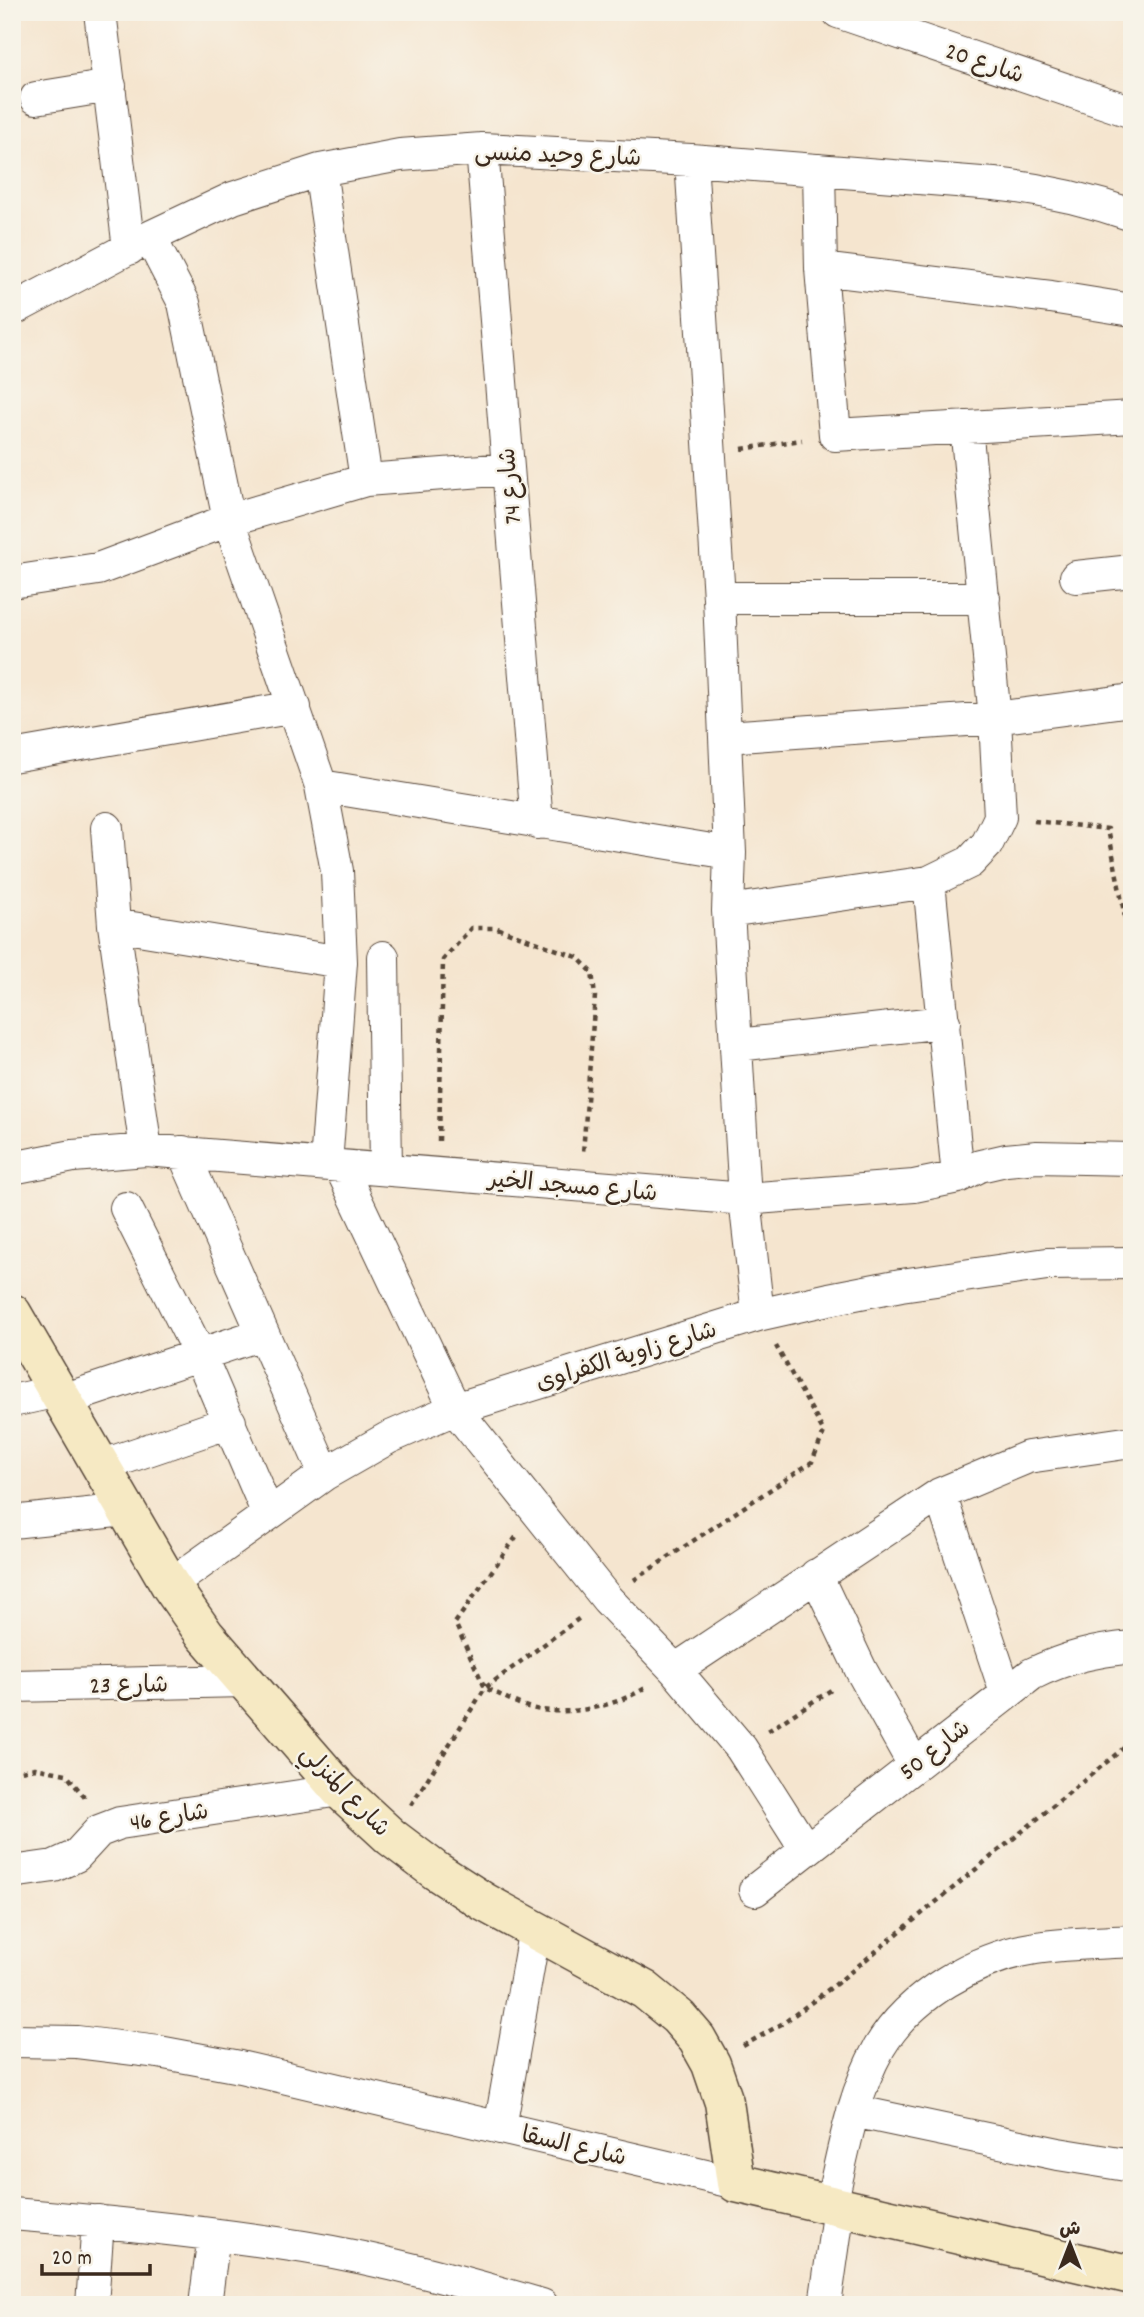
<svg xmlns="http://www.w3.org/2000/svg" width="1144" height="2317" font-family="Dekko,'Playpen Sans Arabic',sans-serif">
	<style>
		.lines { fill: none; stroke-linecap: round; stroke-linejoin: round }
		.street-casing { stroke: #574639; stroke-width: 34 }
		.secondary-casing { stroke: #574639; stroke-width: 41 }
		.path { stroke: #574639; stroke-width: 4.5; stroke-dasharray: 5 5; stroke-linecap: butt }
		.street { stroke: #fff; stroke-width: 32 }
		.secondary { stroke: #f6e9c3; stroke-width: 38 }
		.labels { text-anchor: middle; stroke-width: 5; stroke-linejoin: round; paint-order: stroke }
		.street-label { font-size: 24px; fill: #3b2a1e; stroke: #f7f3e8 }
	</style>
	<rect width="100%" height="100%" fill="#f7f3e8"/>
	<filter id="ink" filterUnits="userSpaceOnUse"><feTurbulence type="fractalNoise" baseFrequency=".0143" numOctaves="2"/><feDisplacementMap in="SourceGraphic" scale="14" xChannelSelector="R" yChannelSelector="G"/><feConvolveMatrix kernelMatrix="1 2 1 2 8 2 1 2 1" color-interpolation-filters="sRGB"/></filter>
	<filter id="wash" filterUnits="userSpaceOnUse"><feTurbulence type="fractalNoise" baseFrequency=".00686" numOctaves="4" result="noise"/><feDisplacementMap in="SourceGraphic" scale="28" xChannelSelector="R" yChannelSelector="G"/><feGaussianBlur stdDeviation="1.57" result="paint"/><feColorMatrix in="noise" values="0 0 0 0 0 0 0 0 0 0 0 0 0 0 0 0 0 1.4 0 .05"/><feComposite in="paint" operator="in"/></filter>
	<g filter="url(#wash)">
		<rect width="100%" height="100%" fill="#f5e5cf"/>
	</g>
	<g filter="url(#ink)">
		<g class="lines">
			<defs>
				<path id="street" d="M100 12 129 249
					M838 12 1132 112
					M36 98 110 86
					M482 149 537 823
					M691 160 719 598 730 853 728 911 745 1199 758 1315
					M320 170 366 480
					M819 170 821 269 835 435 1132 417
					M150 237 184 303 229 520 321 786 337 871 341 962 326 1164
					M821 269 1051 297 1132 310
					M12 310 150 237 233 198 320 170 400 155 482 149 691 160 994 184C1042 189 1086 199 1132 215
					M1076 577 1132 571
					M12 582 98 569 229 520 366 480 508 469
					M719 598H984
					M726 737 995 718 1132 700
					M12 756 295 707
					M321 786 730 853
					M107 828 114 925 146 1150
					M929 882 958 1177
					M728 911 929 882 970 862 987 844 1000 817 995 718 966 427
					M114 925 341 962
					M383 957 386 1169
					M738 1045 944 1022
					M183 1152 325 1474
					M340 1166 455 1409 607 1599 675 1670 741 1748 806 1850
					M12 1168 73 1156 146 1150 745 1199 914 1186 958 1177 980 1166 1006 1160 1037 1157 1132 1159
					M126 1208 200 1355 268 1514
					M63 1400 262 1334
					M12 1401 58 1391
					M101 1466 230 1422
					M940 1494 1006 1693
					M12 1522 126 1510
					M816 1575 861 1670 914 1765
					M170 1585 325 1474 388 1438 455 1409 758 1315 829 1299 901 1285 1047 1264 1132 1263
					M675 1670 940 1494 1028 1457 1132 1442
					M12 1686 246 1681
					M12 1872 54 1866 76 1856 99 1831 120 1823 340 1790
					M755 1890 1032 1674C1067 1657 1094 1651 1132 1647
					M12 2041 77 2042 159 2052 240 2067 736 2183
					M853 2111 1058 2154 1132 2166
					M500 2128 535 1928
					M831 2205C843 2153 852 2096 879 2048 910 1995 977 1957 1036 1948 1067 1943 1100 1943 1132 1941
					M12 2214C110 2222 207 2232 304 2247 385 2260 464 2282 542 2305
					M92 2305 98 2221
					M205 2305 214 2235
					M825 2305 839 2207"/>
				<path id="secondary" d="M12 1313 170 1585 205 1635 340 1790 391 1837 436 1871 484 1902 645 1990 678 2017 697 2039 711 2064 724 2102 736 2183 1132 2275"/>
			</defs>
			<use href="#street" class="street-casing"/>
			<use href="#secondary" class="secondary-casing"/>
			<path class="path" d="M742 449 802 440
				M1034 821 1108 829 1132 954
				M439 1141 443 960 471 928H497L577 957 592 972 595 996 583 1153
				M516 1537 455 1623 485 1688C500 1694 515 1704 531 1708 569 1717 614 1707 647 1687
				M634 1580 812 1462 824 1432 776 1346
				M768 1731 834 1688
				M12 1773 35 1768 66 1774 86 1799
				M411 1805 485 1688 581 1617
				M743 2046 785 2022 836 1984 1125 1747 1132 1769"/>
			<use href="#street" class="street"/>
			<use href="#secondary" class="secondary"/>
		</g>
	</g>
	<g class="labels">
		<g class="street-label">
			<text transform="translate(985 62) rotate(19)" y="8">شارع 20</text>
			<text transform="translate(558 154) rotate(2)" y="8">شارع وحيد منسى</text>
			<text transform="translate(509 486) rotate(-95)" y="8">شارع 74</text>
			<text transform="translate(573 1185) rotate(5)" y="8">شارع مسجد الخير</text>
			<text transform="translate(626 1355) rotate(-17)" y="8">شارع زاوية الكفراوى</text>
			<text transform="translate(129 1684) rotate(-1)" y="8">شارع 23</text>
			<text transform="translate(934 1749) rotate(-38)" y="8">شارع 50</text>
			<text transform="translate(346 1790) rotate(46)" y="8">شارع المنزلي</text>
			<text transform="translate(169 1816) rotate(-9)" y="8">شارع 46</text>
			<text transform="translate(574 2145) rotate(13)" y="8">شارع السقا</text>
		</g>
	</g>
	<rect width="1144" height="2317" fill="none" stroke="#f7f3e8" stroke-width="42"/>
	<g transform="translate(1070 2244)" stroke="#f7f3e8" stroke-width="5" paint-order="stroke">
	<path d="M0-5L12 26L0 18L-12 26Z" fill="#3b2a1e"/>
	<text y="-10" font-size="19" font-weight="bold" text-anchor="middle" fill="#3b2a1e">ش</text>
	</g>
	<path d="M42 2264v10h108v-10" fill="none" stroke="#3b2a1e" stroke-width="3.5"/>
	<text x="52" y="2264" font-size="21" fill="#3b2a1e" stroke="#f7f3e8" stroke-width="5" paint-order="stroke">20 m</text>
</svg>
